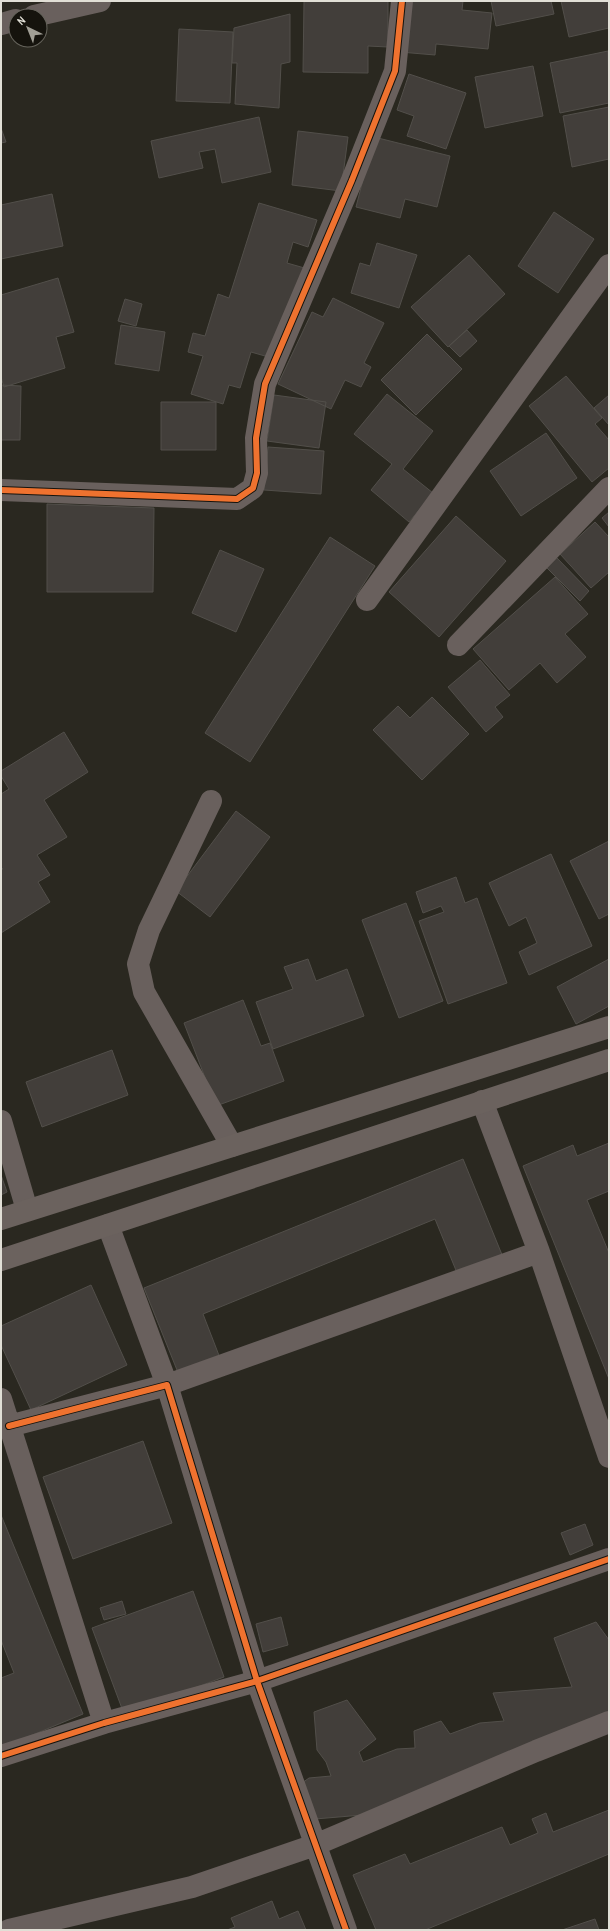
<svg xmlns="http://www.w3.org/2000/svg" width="610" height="1931" font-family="'Archivo Narrow',sans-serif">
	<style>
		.building { fill: #423e3a; stroke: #524f4a }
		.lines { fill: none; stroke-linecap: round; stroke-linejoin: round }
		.minor { stroke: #69605d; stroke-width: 22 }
		.secondary { stroke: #6b625e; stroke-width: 22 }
		.cycleway-casing { stroke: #15130d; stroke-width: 8 }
		.cycleway { stroke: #ef722f; stroke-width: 6 }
	</style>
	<rect width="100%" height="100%" fill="#2a2820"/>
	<path class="building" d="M304 1H388V47L368 46V73L303 72Z
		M405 1H463L462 10 492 13 488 49 436 44 435 55 400 52Z
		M491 1H551L554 14 496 26Z
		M561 1H609V28L569 37Z
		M290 14V62L281 64 279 108 235 104 237 63H232L234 28Z
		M179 29 233 32 230 103 176 101Z
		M608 51 609 103 560 113 550 63Z
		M533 66 543 116 485 128 475 77Z
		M409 74 466 93 446 149 407 136 414 116 397 110Z
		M609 107V159L572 167 563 116Z
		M259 117 271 172 222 183 215 149 199 152 203 168 159 178 151 141Z
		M1 128 6 142 1 143Z
		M298 131 348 137 341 191 292 185Z
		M374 137 450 156 437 207 405 199 400 218 356 207Z
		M52 194 63 246 1 259V205Z
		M259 203 317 220 308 247 293 242 287 263 308 269 272 358 251 352 240 388 229 385 223 404 191 394 203 356 188 352 193 333 205 336 218 294 229 298Z
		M554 212 594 239 558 293 518 266Z
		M377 243 417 255 399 308 351 293 360 263 370 266Z
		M469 255 505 294 448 347 411 307Z
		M58 278 74 332 56 337 65 368 4 387 1 377V295Z
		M333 298 384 323 364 363 371 367 361 387 345 380 331 409 278 384 312 312 323 317Z
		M125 299 142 304 136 326 118 321Z
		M121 325 165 332 159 371 115 364Z
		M467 330 477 341 460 357 449 346Z
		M427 334 462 369 416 415 381 380Z
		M566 376 602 418 595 424 609 440V468L592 482 529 406Z
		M1 385 21 386 20 440H1Z
		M387 394 433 431 403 469 433 493 409 522 371 490 392 464 354 434Z
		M274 395 326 402 319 448 267 441Z
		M609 395V425L594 408Z
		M161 402H216V450H161Z
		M546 433 577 478 521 516 490 471Z
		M268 447 324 451 321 494 264 490Z
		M47 504 154 508 153 592H47Z
		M609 512V527L602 518Z
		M456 516 506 561 439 637 389 592Z
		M595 522 609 537V572L591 588 560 554Z
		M330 537 375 566 250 762 205 733Z
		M220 550 264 569 236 632 192 613Z
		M556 557 589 591 580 601 546 567Z
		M555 577 588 614 565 634 586 657 557 683 540 663 509 690 473 649Z
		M480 660 510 695 495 707 503 717 486 732 448 687Z
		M432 697 469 734 422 780 373 730 398 706 410 718Z
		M64 732 88 772 44 800 67 837 37 855 50 875 38 882 50 902 1 933V870L3 869 1 867V794L9 789 1 776V771Z
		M236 811 270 837 210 917 176 891Z
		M609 841V914L599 919 570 861Z
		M551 854 592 946 529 975 519 952 537 943 526 917 509 926 489 883Z
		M456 877 465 903 477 898 507 983 448 1004 419 921 444 912 441 906 423 913 416 892Z
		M406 903 443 1001 399 1018 362 920Z
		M308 959 316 981 347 969 364 1016 273 1049 256 1002 293 989 284 967Z
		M609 959V1006L576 1024 557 987Z
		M243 1000 261 1046 270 1043 284 1081 216 1106 184 1023Z
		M112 1050 128 1095 42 1127 26 1082Z
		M609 1143V1191L587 1200 609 1253V1379L523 1166 573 1145 577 1156Z
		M463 1159 507 1267 462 1285 435 1219 203 1314 220 1358 179 1375 144 1288Z
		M1 1175 7 1192 1 1195Z
		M91 1285 127 1365 31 1410 1 1345V1326Z
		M143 1441 172 1523 73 1559 43 1477Z
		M1 1515 83 1714 1 1748V1678L14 1673 1 1640Z
		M585 1524 593 1545 570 1555 561 1533Z
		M193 1591 224 1677 124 1714 92 1628Z
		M122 1601 126 1614 104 1620 100 1608Z
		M281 1617 288 1645 263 1652 256 1624Z
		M596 1622 609 1640V1726L374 1814 315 1819 302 1783 309 1778 331 1776 326 1762 317 1750 314 1712 347 1700 376 1739 359 1752 363 1762 397 1749 415 1748 414 1731 441 1721 450 1734 480 1723 504 1721 493 1693 572 1687 554 1638Z
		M609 1810V1854L425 1930H376L353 1875 405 1854 410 1864 502 1827 510 1845 538 1833 532 1819 546 1813 553 1832Z
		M272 1901 279 1919 298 1911 306 1930H227L235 1927 231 1918Z
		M595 1919 599 1930H562Z"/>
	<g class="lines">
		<path class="minor" d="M34 16 100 1
			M1 24 16 20
			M1 490 237 499 253 488 257 473 256 438 265 384 352 180 395 71 402 1
			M367 600 609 265
			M458 645 609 488
			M211 801 149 930 138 964 144 992 232 1146
			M482 1101 539 1252 609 1457
			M1 1121 27 1210
			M108 1225 167 1385 539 1252
			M1 1399 104 1723
			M9 1426 167 1385 257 1681 346 1930
			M1 1756 104 1723 257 1681 609 1559
			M9 1930 192 1887 315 1845 536 1751 609 1722"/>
		<path class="secondary" d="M1 1219 609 1027
			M1 1260 609 1060"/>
		<defs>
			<path id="cycleway" d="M1 490 237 499 253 488 257 473 256 438 265 384 352 180 395 71 402 1
				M9 1426 167 1385 257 1681 346 1930
				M1 1756 104 1723 257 1681 609 1559"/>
		</defs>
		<use href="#cycleway" class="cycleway-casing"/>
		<use href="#cycleway" class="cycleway"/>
	</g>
	<rect width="610" height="1931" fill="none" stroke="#e1dfd6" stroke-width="4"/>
	<g transform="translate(28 28) rotate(317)"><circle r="19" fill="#15130d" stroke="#67655d"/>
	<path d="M0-3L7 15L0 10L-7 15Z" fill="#a19f96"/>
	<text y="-6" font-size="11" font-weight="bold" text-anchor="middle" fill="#e1dfd6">N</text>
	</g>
</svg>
